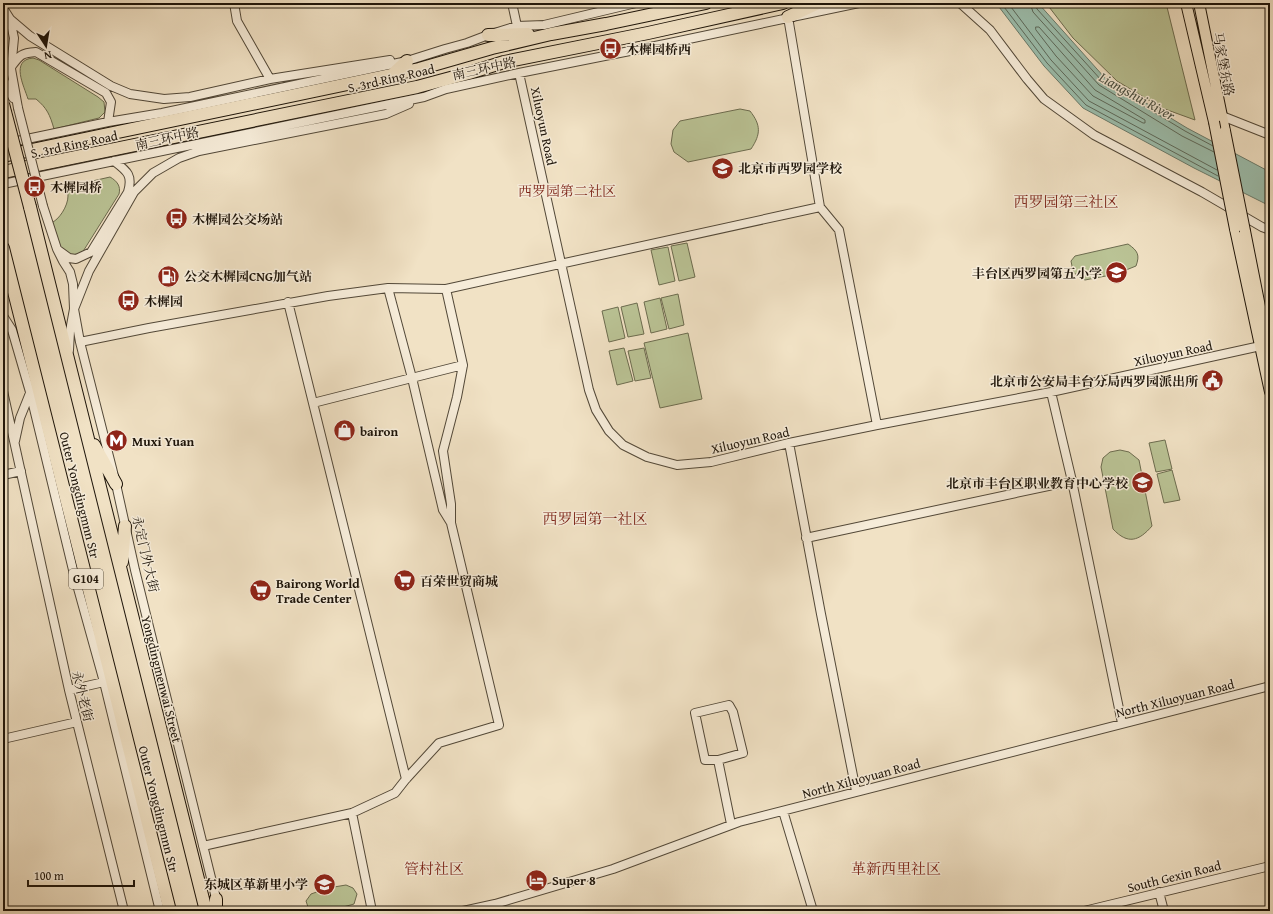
<svg xmlns="http://www.w3.org/2000/svg" width="1273" height="914" font-family="'Gentium Book Plus','Noto Serif SC',serif">
	<style>
		.green { fill: #bac395; stroke: #6c6c4f }
		.water { fill: #9cbfae; stroke: #697b6c }
		.lines { fill: none; stroke-linecap: round; stroke-linejoin: round }
		.shore { stroke: #5c6a5c; stroke-width: 1 }
		.minor-casing { stroke: #524838; stroke-width: 10 }
		.major-casing { stroke: #1d1409; stroke-width: 12 }
		.highway-casing { stroke: #1d1409; stroke-width: 14 }
		.minor { stroke: #f6ecd9; stroke-width: 8 }
		.major { stroke: #f1e2c5; stroke-width: 10 }
		.highway { stroke: #f1e2c5; stroke-width: 12 }
		.minor-bridge-casing { stroke: #524838; stroke-width: 10; stroke-linecap: butt }
		.major-bridge-casing { stroke: #1d1409; stroke-width: 12; stroke-linecap: butt }
		.highway-bridge-casing { stroke: #1d1409; stroke-width: 14; stroke-linecap: butt }
		.minor-bridge { stroke: #f6ecd9; stroke-width: 8 }
		.major-bridge { stroke: #f1e2c5; stroke-width: 10 }
		.highway-bridge { stroke: #f1e2c5; stroke-width: 12 }
		.labels { text-anchor: middle; stroke-width: 3; stroke-linejoin: round; paint-order: stroke }
		.shield { fill: #f6ecd9; stroke: #5e5547; stroke-width: 1 }
		.shield-label { font-size: 12px; font-weight: bold; fill: #1d1409 }
		.poi-label { font-size: 13px; font-weight: bold; fill: #1d1409; stroke: #f6ecd9; text-anchor: start }
		.street-label { font-size: 13px; fill: #1d1409; stroke: #f6ecd9 }
		.water-label { font-size: 14px; font-style: italic; fill: #495043; stroke: #f6ecd9 }
		.neighbourhood-label { font-size: 14px; fill: #7a1f14; stroke: #f6ecd9 }
		.quarter-label { font-size: 15px; fill: #7a1f14; stroke: #f6ecd9 }
	</style>
	<rect width="100%" height="100%" fill="#f1e2c5"/>
	<filter id="stains"><feTurbulence type="fractalNoise" baseFrequency=".005" numOctaves="4"/><feColorMatrix values="0 0 0 0 .2 0 0 0 0 .09 0 0 0 0 .02 0 0 0 .5 -.17"/></filter>
	<radialGradient id="worn" r=".72"><stop offset=".6" stop-color="#630" stop-opacity="0"/><stop offset="1" stop-color="#630" stop-opacity=".3"/></radialGradient>
	<path class="green" d="M1046 3H1166L1195 120 1162 108 1117 81 1073 38Z
		M33 58 39 60 98 97 104 102 105 112 99 118 54 129C50 115 47 108 36 99H28C24 86 10 60 33 58Z
		M740 109 750 111C761 125 761 134 751 149L688 162 674 152 671 144 673 130 680 121Z
		M110 177C117 181 121 186 119 194L82 253 78 256 59 253 51 223C59 220 68 206 68 196 68 193 67 190 66 187Z
		M687 243 695 277 679 281 671 246Z
		M1128 244C1138 251 1140 255 1136 266L1116 274 1085 280 1078 277 1073 271 1071 261 1075 256Z
		M668 247 675 281 659 285 651 250Z
		M678 294 684 325 669 329 661 298Z
		M660 298 667 329 651 333 644 302Z
		M637 303 644 334 628 337 621 307Z
		M618 307 625 338 609 342 602 311Z
		M688 333 702 399 660 408 644 343Z
		M624 348 633 381 617 385 609 351Z
		M644 348 651 378 635 381 628 351Z
		M1165 440 1172 469 1156 472 1149 443Z
		M1120 450 1129 452 1139 460 1152 526C1139 541 1128 545 1113 529L1101 467 1103 458 1110 452Z
		M1172 470 1180 500 1164 503 1157 474Z
		M346 885 353 888 357 894 354 904 329 911H311L309 910 306 901 311 894 328 888Z"/>
	<path class="water" d="M996 3H1038L1105 78 1187 128 1270 172V206L1194 168 1083 108 1044 66Z"/>
	<g class="lines">
		<path class="shore" d="M1001 3 1047 63 1086 105 1218 176
			M1008 3 1051 60 1089 101 1217 170
			M1030 3 1033 12 1099 85 1182 136 1214 152
			M1035 3 1037 9 1102 81 1185 131 1213 146
			M1036 27H1039L1095 90 1145 120V123H1143L1093 96 1056 56 1036 30Z"/>
		<defs>
			<path id="minor" d="M234 3 237 21 270 79
				M512 3 517 26
				M960 3 990 30 1027 79 1044 99 1094 135 1202 192 1262 227 1270 230
				M3 8 10 19 30 36 111 86 130 94 164 99 190 97 270 79 390 60
				M788 17 820 207 839 230 877 425
				M10 19 14 38 11 69 18 108
				M11 67C20 55 21 53 36 52L106 93 111 102 108 122
				M519 73 589 390 596 410 609 431 623 445 647 457 677 465 711 462 789 443 877 425 1051 392 1265 345
				M3 78 13 98
				M1222 116 1270 135
				M3 144 108 122 162 113 407 61 445 49 467 43 488 35 517 26 544 25 636 3
				M3 184 424 97 446 89 519 73 665 44 859 3
				M43 206 57 249 63 261 70 272 73 284 74 309 80 342 116 484 135 570 217 902
				M58 250 69 258 76 259 91 252 128 192C133 175 127 171 114 161
				M446 289 463 365 457 397 443 451 451 504V523
				M288 302 406 779
				M3 316 12 330 30 392 74 574 104 682 160 911
				M80 342 149 328 328 296 388 288 446 289 820 207
				M69 350 70 331 74 309 89 271 134 192 153 173 179 158 199 151 386 114 409 104
				M3 391 69 690 124 911
				M1051 392 1072 481 1122 723
				M313 403 463 365
				M15 441 20 418 30 393
				M789 443 821 614 856 791
				M3 475 21 471
				M806 538 1072 481
				M69 690 104 682
				M3 739 77 722
				M718 760 743 753 733 712 729 705 695 713 705 760H718L731 824
				M783 811 813 911
				M352 813 372 911
				M203 846 352 813 395 793 406 779 439 743 499 725 451 523 443 510 412 378 388 288
				M1159 892 1164 911
				M463 911 495 904 613 869 739 822 1270 686
				M1084 911 1270 866"/>
			<path id="major" d="M1186 3 1214 122
				M1199 3 1225 131
				M1235 229 1270 392
				M1245 231 1270 357"/>
			<path id="highway" d="M788 17 818 3
				M488 35 528 34
				M393 74 407 61
				M3 156 419 69 492 48 551 34 606 24 706 3
				M3 172 417 87 469 73 504 62 648 33 783 3
				M30 207 206 911
				M3 248 170 911
				M94 445 116 484
				M122 562 125 526
				M216 899V911"/>
		</defs>
		<use href="#minor" class="minor-casing"/>
		<use href="#major" class="major-casing"/>
		<use href="#highway" class="highway-casing"/>
		<use href="#minor" class="minor"/>
		<use href="#major" class="major"/>
		<use href="#highway" class="highway"/>
		<defs>
			<path id="minor-bridge" d="M18 108 43 206"/>
			<path id="major-bridge" d="M1214 122 1235 229
				M1225 131 1245 231"/>
			<path id="highway-bridge" d="M3 104 30 207"/>
		</defs>
		<use href="#minor-bridge" class="minor-bridge-casing"/>
		<use href="#major-bridge" class="major-bridge-casing"/>
		<use href="#highway-bridge" class="highway-bridge-casing"/>
		<use href="#minor-bridge" class="minor-bridge"/>
		<use href="#major-bridge" class="major-bridge"/>
		<use href="#highway-bridge" class="highway-bridge"/>
	</g>
	<defs>
		<symbol id="bus-disc" viewBox="-11 -11 22 22"><circle r="9.5" fill="#8f2418" stroke="#f6ecd9"/><path d="M-5-6H5V4H4V6H2V4H-2V6H-4V4H-5ZM-3.5-4V0h7V-4ZM-3.5 1.2v1.5H-2V1.2ZM2 1.2v1.5H3.5V1.2Z" fill="#fff"/></symbol>
		<symbol id="school-disc" viewBox="-11 -11 22 22"><circle r="9.5" fill="#8f2418" stroke="#f6ecd9"/><path d="M0-5L7-2L0 1L-7-2ZM-4 1L0 2.5L4 1V4Q0 6-4 4Z" fill="#fff"/></symbol>
		<symbol id="fuel-disc" viewBox="-11 -11 22 22"><circle r="9.5" fill="#8f2418" stroke="#f6ecd9"/><path d="M-5.5-6h7V0h2V4h1.3V-2.5L3-4.5l.8-.8L6-3V5H2.5V1h-1V6h-7ZM-4.2-4.7v3.2H.2V-4.7Z" fill="#fff"/></symbol>
		<symbol id="civic-disc" viewBox="-11 -11 22 22"><circle r="9.5" fill="#8f2418" stroke="#f6ecd9"/><path d="M-.6-6.5H3V-4.5H.6V-3L4-1V1h2V6H-6V1h2V-1L-.6-3ZM-1.2 2.5V6h2.4V2.5Z" fill="#fff"/></symbol>
		<symbol id="shop-disc" viewBox="-11 -11 22 22"><circle r="9.5" fill="#8f2418" stroke="#f6ecd9"/><path d="M-5-2.5h2.3a2.7 3.5 0 0 1 5.4 0H5L5.5 6h-11ZM-1.5-2.5h3a1.5 2.3 0 0 0-3 0Z" fill="#fff"/></symbol>
		<symbol id="metro-disc" viewBox="-11 -11 22 22"><circle r="9.5" fill="#8f2418" stroke="#f6ecd9"/><path d="M-5.5 5V-5H-3L0 0L3-5H5.5V5H3V-.5L0 4L-3-.5V5Z" fill="#fff"/></symbol>
		<symbol id="supermarket-disc" viewBox="-11 -11 22 22"><circle r="9.5" fill="#8f2418" stroke="#f6ecd9"/><path d="M-6-5.5h2.5l.6 2H6L4.5 2H-2.5L-4.4-4H-6ZM-1.5 3.2a1.3 1.3 0 1 0 .1 0ZM3 3.2a1.3 1.3 0 1 0 .1 0Z" fill="#fff"/></symbol>
		<symbol id="hotel-disc" viewBox="-11 -11 22 22"><circle r="9.5" fill="#8f2418" stroke="#f6ecd9"/><path d="M-6-4.5h1.5V1H6V5H4.5V3h-9V5H-6ZM-4 0a1.8 1.8 0 1 1 3.6 0ZM.5 0V-2.5h3Q6-2.5 6 0Z" fill="#fff"/></symbol>
	</defs>
	<g fill-rule="evenodd">
		<use href="#bus-disc" x="598" y="36" width="25" height="25"/>
		<use href="#school-disc" x="710" y="156" width="25" height="25"/>
		<use href="#bus-disc" x="22" y="174" width="25" height="25"/>
		<use href="#bus-disc" x="164" y="206" width="25" height="25"/>
		<use href="#school-disc" x="1104" y="260" width="25" height="25"/>
		<use href="#fuel-disc" x="156" y="264" width="25" height="25"/>
		<use href="#bus-disc" x="116" y="288" width="25" height="25"/>
		<use href="#civic-disc" x="1200" y="368" width="25" height="25"/>
		<use href="#shop-disc" x="332" y="418" width="25" height="25"/>
		<use href="#metro-disc" x="104" y="428" width="25" height="25"/>
		<use href="#school-disc" x="1130" y="470" width="25" height="25"/>
		<use href="#supermarket-disc" x="392" y="568" width="25" height="25"/>
		<use href="#supermarket-disc" x="248" y="578" width="25" height="25"/>
		<use href="#hotel-disc" x="524" y="868" width="25" height="25"/>
		<use href="#school-disc" x="312" y="872" width="25" height="25"/>
	</g>
	<g class="labels">
		<rect class="shield" x="69" y="569" width="34" height="20" rx="3"/>
		<g class="shield-label">
			<text x="86" y="583">G104</text>
		</g>
		<g class="poi-label">
			<text x="626" y="54">木樨园桥西</text>
			<text x="738" y="173">北京市西罗园学校</text>
			<text x="50" y="192">木樨园桥</text>
			<text x="192" y="224">木樨园公交场站</text>
			<text x="1102" y="278" text-anchor="end">丰台区西罗园第五小学</text>
			<text x="184" y="281">公交木樨园CNG加气站</text>
			<text x="144" y="306">木樨园</text>
			<text x="1198" y="386" text-anchor="end">北京市公安局丰台分局西罗园派出所</text>
			<text x="360" y="436">bairon</text>
			<text x="132" y="446">Muxi Yuan</text>
			<text x="1128" y="488" text-anchor="end">北京市丰台区职业教育中心学校</text>
			<text x="420" y="586">百荣世贸商城</text>
			<text x="276" y="588">Bairong World<tspan x="276" dy="15">Trade Center</tspan></text>
			<text x="552" y="885">Super 8</text>
			<text x="308" y="889" text-anchor="end">东城区革新里小学</text>
		</g>
		<g class="street-label">
			<text transform="translate(1224 64) rotate(79)" y="5">马家堡东路</text>
			<text transform="translate(484 68) rotate(-12)" y="5">南三环中路</text>
			<text transform="translate(391 78) rotate(-13)" y="5">S. 3rd Ring Road</text>
			<text transform="translate(544 126) rotate(78)" y="5">Xiluoyun Road</text>
			<text transform="translate(167 138) rotate(-12)" y="5">南三环中路</text>
			<text transform="translate(74 144) rotate(-12)" y="5">S. 3rd Ring Road</text>
			<text transform="translate(1173 353) rotate(-12)" y="5">Xiluoyun Road</text>
			<text transform="translate(750 440) rotate(-13)" y="5">Xiluoyun Road</text>
			<text transform="translate(80 495) rotate(76)" y="5">Outer Yongdingmnn Str</text>
			<text transform="translate(146 554) rotate(77)" y="5">永定门外大街</text>
			<text transform="translate(162 679) rotate(76)" y="5">Yongdingmenwai Street</text>
			<text transform="translate(83 696) rotate(76)" y="5">永外老街</text>
			<text transform="translate(1175 698) rotate(-14)" y="5">North Xiluoyuan Road</text>
			<text transform="translate(861 778) rotate(-15)" y="5">North Xiluoyuan Road</text>
			<text transform="translate(159 809) rotate(76)" y="5">Outer Yongdingmnn Str</text>
			<text transform="translate(1174 876) rotate(-14)" y="5">South Gexin Road</text>
		</g>
		<g class="water-label">
			<text transform="translate(1137 96) rotate(29)" y="5">Liangshui River</text>
		</g>
		<g class="neighbourhood-label">
			<text x="567" y="196">西罗园第二社区</text>
		</g>
		<g class="quarter-label">
			<text x="1066" y="207">西罗园第三社区</text>
			<text x="595" y="524">西罗园第一社区</text>
			<text x="434" y="874">管村社区</text>
			<text x="896" y="874">革新西里社区</text>
		</g>
	</g>
	<rect width="1273" height="914" fill="none" stroke="#f1e2c5" stroke-width="16"/>
	<rect x="4" y="4" width="1265" height="906" fill="none" stroke="#1d1409" stroke-width="2"/>
	<rect x="8" y="8" width="1257" height="898" fill="none" stroke="#1d1409"/>
	<g transform="translate(46 46) rotate(168)" stroke="#f6ecd9" stroke-width="3" paint-order="stroke">
	<path d="M0-3L7 15L0 10L-7 15Z" fill="#1d1409"/>
	<text y="-6" font-size="11" font-weight="bold" text-anchor="middle" fill="#1d1409">N</text>
	</g>
	<path d="M28 880v6h106v-6" fill="none" stroke="#1d1409" stroke-width="2"/>
	<text x="34" y="880" font-size="12" fill="#1d1409" stroke="#f6ecd9" stroke-width="3" paint-order="stroke">100 m</text>
	<rect width="100%" height="100%" filter="url(#stains)"/>
	<rect width="100%" height="100%" fill="url(#worn)"/>
</svg>
